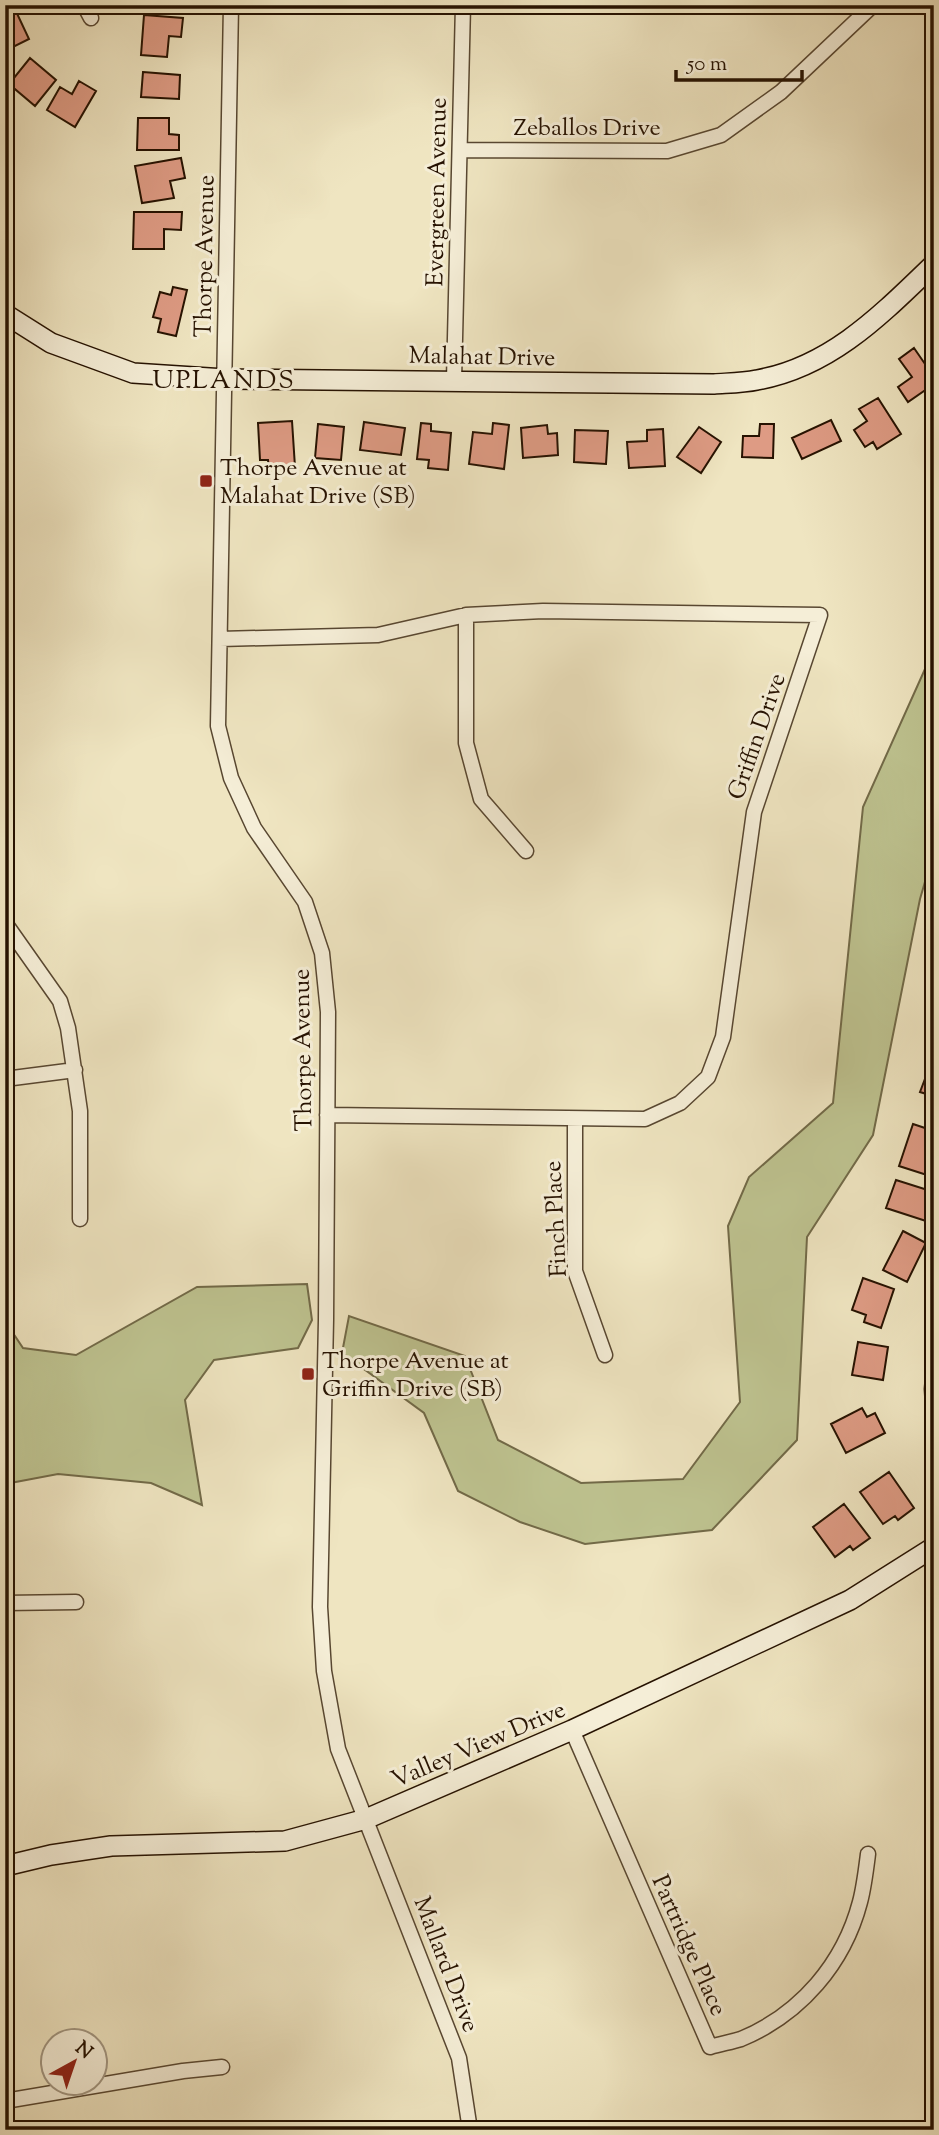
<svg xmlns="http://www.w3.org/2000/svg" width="939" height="2135" font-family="'Sorts Mill Goudy',serif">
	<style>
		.green { fill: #bec390; stroke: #726a48; stroke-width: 2 }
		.building { fill: #de9b84; stroke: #261201; stroke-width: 2 }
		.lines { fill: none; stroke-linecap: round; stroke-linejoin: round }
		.street-casing { stroke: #584731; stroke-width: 17 }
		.secondary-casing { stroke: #261201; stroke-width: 22 }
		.street { stroke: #f5eed7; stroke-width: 14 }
		.secondary { stroke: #f5eed7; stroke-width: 19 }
		.poi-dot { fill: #8f2418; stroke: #f5eed7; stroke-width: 2.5 }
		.labels { text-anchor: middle; stroke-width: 6; stroke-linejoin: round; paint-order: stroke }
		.street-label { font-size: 24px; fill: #261201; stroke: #f5eed7 }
		.poi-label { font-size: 24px; fill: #261201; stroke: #f5eed7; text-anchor: start }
		.neighbourhood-label { font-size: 26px; letter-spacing: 2px; fill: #261201; stroke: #f5eed7 }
	</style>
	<rect width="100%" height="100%" fill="#efe5c1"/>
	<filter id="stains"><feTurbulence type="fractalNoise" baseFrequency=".00286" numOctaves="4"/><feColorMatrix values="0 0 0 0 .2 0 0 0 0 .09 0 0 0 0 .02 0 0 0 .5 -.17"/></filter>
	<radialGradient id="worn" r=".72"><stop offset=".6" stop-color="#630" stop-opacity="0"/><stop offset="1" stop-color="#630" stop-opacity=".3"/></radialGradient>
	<path class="green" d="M934 649V851L920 899 873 1135 807 1237 797 1440 712 1530 585 1544 520 1522 458 1491 424 1413 342 1353 349 1316 465 1356 498 1440 581 1483 683 1479 740 1402 728 1226 749 1177 833 1103 863 807Z
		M307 1284 312 1320 298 1348 214 1360 185 1400 202 1505 151 1483 58 1474 5 1484V1321L23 1348 76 1355 197 1287Z"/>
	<path class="building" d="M13 5 29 39 5 51V9Z
		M144 15 183 18 181 37 169 36 167 57 141 55Z
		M30 58 56 80 35 106 9 84Z
		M143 72 180 75 179 99 141 97Z
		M79 81 96 91 75 127 47 110 60 87 72 94Z
		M138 118H169V134L179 135V150H137Z
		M181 158 185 178 170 181 174 198 142 203 135 166Z
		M134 212H182L181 230 164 229V249H133Z
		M173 287 187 290 176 336 158 332 161 319 153 317 160 292 171 295Z
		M914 348 934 377V384L908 402 898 387 912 377 899 359Z
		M878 398 901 434 877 449 873 442 865 447 854 430 867 421 859 409Z
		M831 420 841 441 802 459 792 438Z
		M292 421 295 467 269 469 268 460H260L258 423Z
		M364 422 405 428 401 455 360 450Z
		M421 423 431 424V431L451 433 448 470 428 468 429 460 417 459Z
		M493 423 509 425 504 469 469 464 473 432 492 434Z
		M318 424 344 427 341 460 315 458Z
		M760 424H774L773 458 742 457 743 436H759Z
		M547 425 548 434 557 433 558 455 523 458 521 428Z
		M699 427 721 442 701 473 677 457Z
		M663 429 665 466 629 468 627 442 647 441V430Z
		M575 430 608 431 606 464 574 462Z
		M928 1071 934 1073V1113L928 1111 933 1096 920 1092Z
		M913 1124 934 1131V1165L930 1176 899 1166Z
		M896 1180 934 1192V1208L929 1222 886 1208Z
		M903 1231 926 1243 907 1282 883 1270Z
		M863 1278 894 1289 881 1328 864 1322 866 1315 852 1310Z
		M858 1342 888 1347 883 1380 852 1375Z
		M862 1408 867 1417 875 1413 885 1433 846 1453 831 1424Z
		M889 1472 914 1508 898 1520 895 1516 883 1524 860 1492Z
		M844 1504 870 1538 853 1550 850 1546 835 1557 813 1527Z"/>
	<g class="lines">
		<defs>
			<path id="street" d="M84 5 91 18
				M231 5 218 726 231 778 254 828 305 902 322 953 328 1012 326 1320 320 1607 324 1671 338 1749 459 2058 470 2130
				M460 150 667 151 721 135 781 92 873 5
				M454 380 463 5
				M466 615V743L481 799 526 851
				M220 639 378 635 466 615 543 611 820 615 754 812 723 1037 708 1077 680 1103 645 1119 327 1115
				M5 923 60 1001 68 1028 80 1111V1219
				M5 1079 75 1070
				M575 1119V1271L605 1355
				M934 1369 932 1389 934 1417
				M5 1603 76 1602
				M572 1730 710 2047C720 2044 731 2042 741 2039 801 2014 844 1963 860 1902 864 1887 866 1870 868 1854
				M5 2101 183 2071 222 2067"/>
			<path id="secondary" d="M5 314 51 343 133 373 225 379 714 384C728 383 743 383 757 380 831 367 882 314 934 264
				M5 1866 51 1855 111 1846 285 1841 366 1819 572 1730 850 1600 934 1547"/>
		</defs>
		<use href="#street" class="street-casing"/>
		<use href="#secondary" class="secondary-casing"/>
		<use href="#street" class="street"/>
		<use href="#secondary" class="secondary"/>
	</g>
	<g class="poi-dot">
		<rect x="199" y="474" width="14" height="14" rx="3.5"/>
		<rect x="301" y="1367" width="14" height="14" rx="3.5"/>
	</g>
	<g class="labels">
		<g class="street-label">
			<text x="587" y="135">Zeballos Drive</text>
			<text transform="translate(436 192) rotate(-89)" y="8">Evergreen Avenue</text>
			<text transform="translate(204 256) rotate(-89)" y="8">Thorpe Avenue</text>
			<text transform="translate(482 356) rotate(1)" y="8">Malahat Drive</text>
			<text transform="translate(756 736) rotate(-71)" y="8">Griffin Drive</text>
			<text transform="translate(302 1050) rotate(-91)" y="8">Thorpe Avenue</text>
			<text transform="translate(555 1219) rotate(-93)" y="8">Finch Place</text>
			<text transform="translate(478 1744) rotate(-23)" y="8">Valley View Drive</text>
			<text transform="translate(690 1945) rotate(66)" y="8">Partridge Place</text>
			<text transform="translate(447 1964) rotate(69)" y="8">Mallard Drive</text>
		</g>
		<g class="poi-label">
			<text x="220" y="475">Thorpe Avenue at<tspan x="220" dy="28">Malahat Drive (SB)</tspan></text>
			<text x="322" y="1368">Thorpe Avenue at<tspan x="322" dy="28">Griffin Drive (SB)</tspan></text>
		</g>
		<g class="neighbourhood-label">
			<text x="224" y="388">UPLANDS</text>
		</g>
	</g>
	<rect width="939" height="2135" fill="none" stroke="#efe5c1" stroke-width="28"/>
	<rect x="7" y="7" width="925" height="2121" fill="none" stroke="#261201" stroke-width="3.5"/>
	<rect x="14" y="14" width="911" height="2107" fill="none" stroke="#261201" stroke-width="2"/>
	<g transform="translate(74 2062) rotate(40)"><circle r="33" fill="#f5eed7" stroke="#a29681" stroke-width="2"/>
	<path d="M0-5L12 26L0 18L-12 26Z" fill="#8f2418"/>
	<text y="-10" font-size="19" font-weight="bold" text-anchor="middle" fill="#261201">N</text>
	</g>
	<path d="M676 70v10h126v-10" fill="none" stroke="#261201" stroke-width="3.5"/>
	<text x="687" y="70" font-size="21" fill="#261201" stroke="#f5eed7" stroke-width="5" paint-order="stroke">50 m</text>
	<rect width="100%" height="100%" filter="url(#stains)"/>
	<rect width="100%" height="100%" fill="url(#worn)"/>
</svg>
